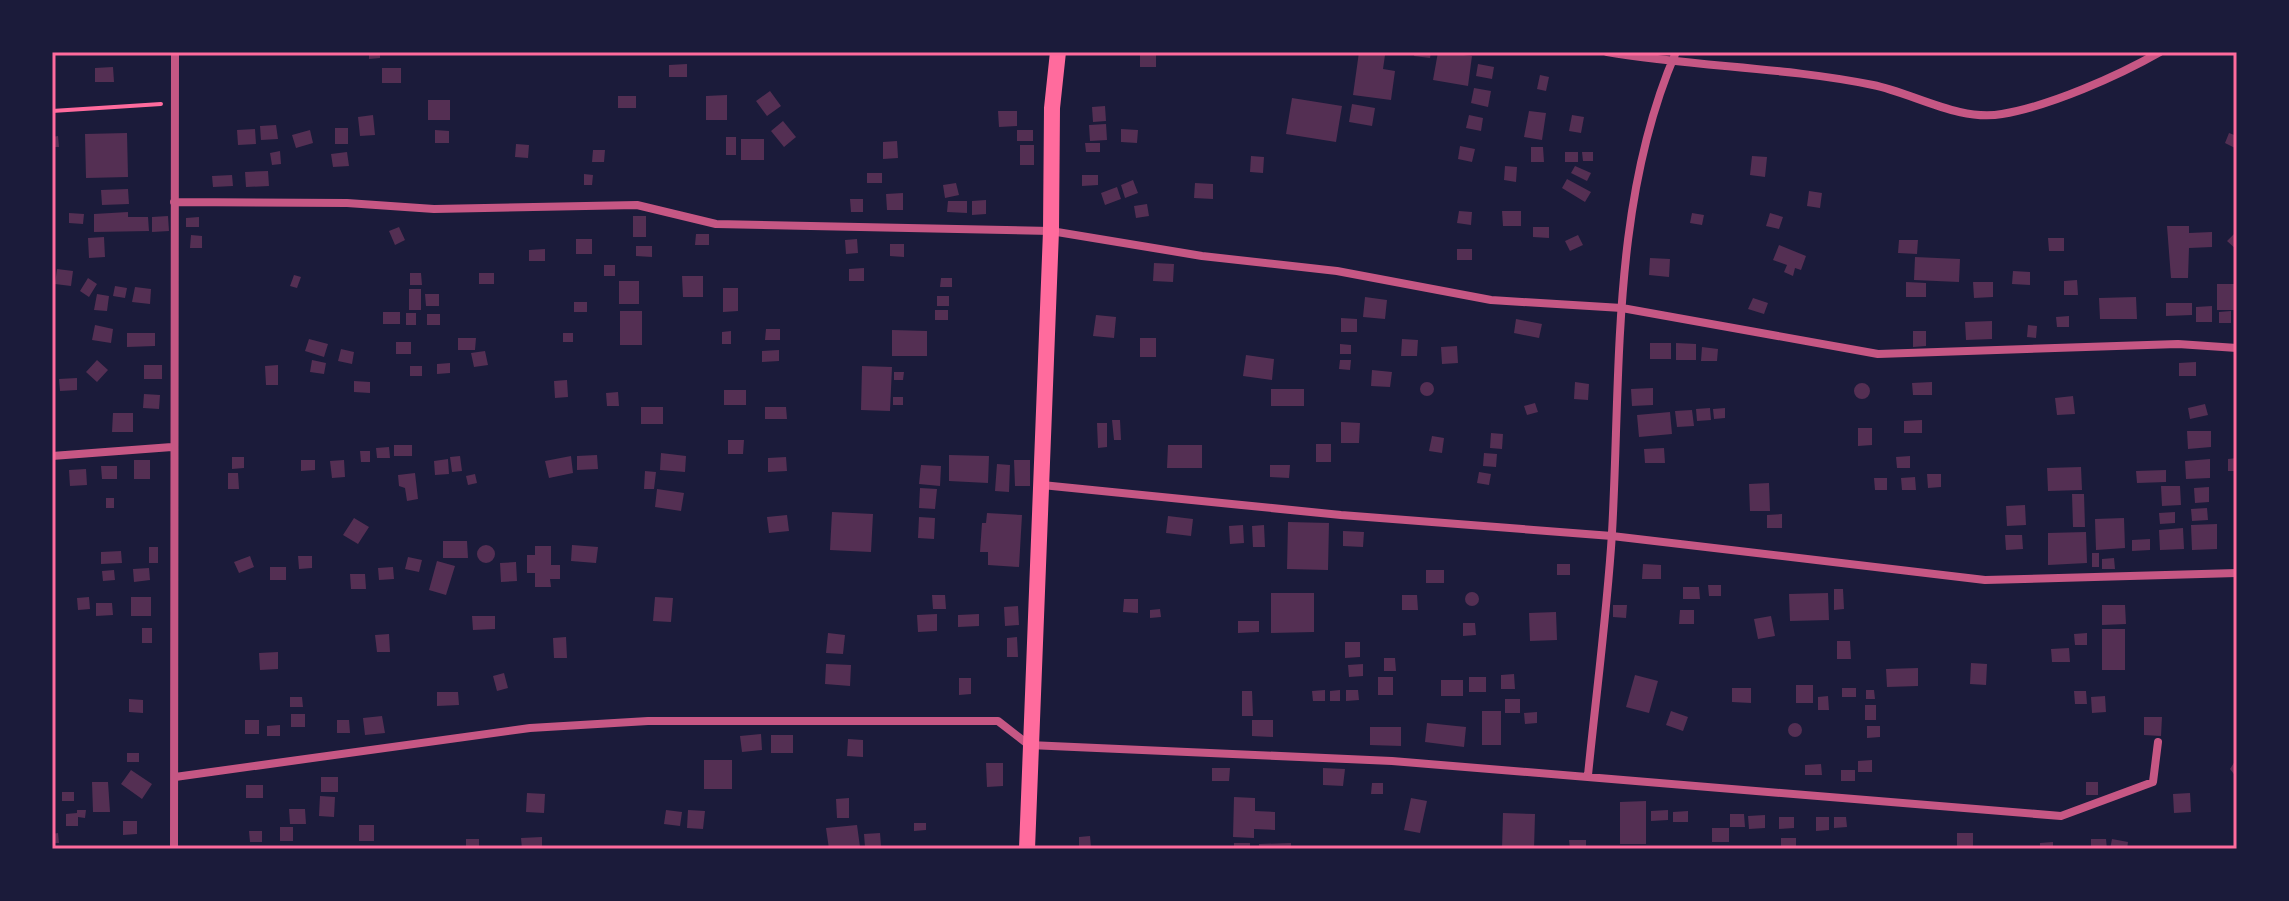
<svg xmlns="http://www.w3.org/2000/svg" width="2289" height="901" font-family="Lora,serif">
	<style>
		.building { fill: #542f53 }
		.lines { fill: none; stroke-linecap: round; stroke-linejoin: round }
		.path { stroke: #ff6b9d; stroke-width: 4 }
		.minor { stroke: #c65784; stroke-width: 8 }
		.secondary { stroke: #ff6b9d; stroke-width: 16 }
		.neatline { fill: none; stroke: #ff6b9d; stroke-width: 3 }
	</style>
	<rect width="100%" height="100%" fill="#1b1b3a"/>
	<path class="building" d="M369 52H380V58L369 59Z
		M1359 52 1385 55 1383 69 1395 71 1391 100 1353 95Z
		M1415 52H1431L1430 58 1414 56Z
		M1438 52 1472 56 1468 86 1433 80Z
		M1140 53H1156V67H1140Z
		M687 64V77H669V65Z
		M1478 64 1494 67 1492 79 1476 76Z
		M113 67 114 82H95V68Z
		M382 68H401V83H382Z
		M1540 75 1549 77 1546 91 1537 89Z
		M1474 88 1491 91 1488 107 1471 103Z
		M770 91 781 106 767 116 756 101Z
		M727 95V120H706V96Z
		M618 96H636V108H618Z
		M1292 98 1342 106 1336 142 1286 134Z
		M428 100H450V120H428Z
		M1352 104 1375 108 1372 126 1349 122Z
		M1105 106 1106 121 1093 122 1092 107Z
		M998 111H1017V126L999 127Z
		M1529 111 1546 113 1542 140 1524 137Z
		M373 115 375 135 360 136 358 117Z
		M1469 115 1483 118 1481 131 1466 128Z
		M1572 115 1584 117 1581 133 1569 131Z
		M783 121 796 137 784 147 771 131Z
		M1106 124 1107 140 1090 141 1089 125Z
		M276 125 278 139 261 140 260 126Z
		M335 128H348V144H335Z
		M255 129 256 144 238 145 237 130Z
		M1121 129 1138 130 1137 143 1121 142Z
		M310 130 313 143 296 148 292 135Z
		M435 130 449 131V143H435Z
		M1017 130H1033V141H1017Z
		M127 133 128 177 86 178 85 134Z
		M2229 133 2237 136V149L2225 143Z
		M58 136 59 147H52V137Z
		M726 137H736V155H726Z
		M741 139H764V160H741Z
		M897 141 898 158 883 159V142Z
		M1085 143H1100V152H1086Z
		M516 144 529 145 528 158 515 157Z
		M1020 145H1034V165H1020Z
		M1460 146 1475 149 1472 162 1458 159Z
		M1531 147H1543L1544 162H1531Z
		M593 150H605L604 162H592Z
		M280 151 281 164 272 165 270 153Z
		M347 152 349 166 333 167 331 154Z
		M1565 152H1578V162H1565Z
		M1582 152H1593V161H1583Z
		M1251 156 1264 157 1263 173 1250 172Z
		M1752 156 1767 157 1765 177 1750 175Z
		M1505 166 1517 167 1516 182 1504 180Z
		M1575 166 1591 173 1587 181 1571 173Z
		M268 171 269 186 246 187 245 172Z
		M867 173H882V183H867Z
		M584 174 593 175 592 185H584Z
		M232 175 233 186 213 187 212 176Z
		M1082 175H1098V185L1082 186Z
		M1567 179 1591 192 1585 202 1562 188Z
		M1133 180 1138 193 1125 198 1121 185Z
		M956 183 959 195 945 198 943 185Z
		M1195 183 1213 184V199L1194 198Z
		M1117 187 1121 199 1105 205 1101 193Z
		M128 189 129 204 102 205 101 190Z
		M1809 191 1822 193 1820 208 1807 206Z
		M903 193V210H887L886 194Z
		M850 199H863V212H851Z
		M986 200V214L972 215V201Z
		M948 201H967V213L947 212Z
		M1147 204 1149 216 1136 218 1134 206Z
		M1459 211 1472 212 1471 225 1457 223Z
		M1502 211H1521V226H1503Z
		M128 212V217H148L149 231 94 232V214Z
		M69 213 84 214 83 224 69 223Z
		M1692 213 1704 215 1702 225 1690 223Z
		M1770 213 1783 217 1779 229 1766 226Z
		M168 216 169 231 152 232V217Z
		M633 216H646V237H633Z
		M199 217V227H186V218Z
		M2167 226H2189V233L2212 232V247L2189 248 2188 278H2171Z
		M399 227 405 240 395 245 389 231Z
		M1533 227H1549V238L1533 237Z
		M2237 231V250L2227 241Z
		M696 234H709V245H695Z
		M191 235 202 236V248H190Z
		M1578 235 1583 245 1570 251 1565 241Z
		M104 237 105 257 89 258 88 238Z
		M2048 238H2064V251H2049Z
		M576 239H592V254H576Z
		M857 239 858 253 846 254 845 240Z
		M1899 240H1918L1917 254 1898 253Z
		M890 244H904V257L890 256Z
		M1779 245 1806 256 1801 270 1795 268 1793 276 1784 272 1787 265 1773 260Z
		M636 246H652V257L636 256Z
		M545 249V261H529V250Z
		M1457 249H1472V260H1457Z
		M1915 257 1960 259 1959 282 1914 280Z
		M1650 258 1670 259 1669 277 1649 275Z
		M1154 263 1174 264 1173 282 1153 281Z
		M604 265H615V276H604Z
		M864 268V281H849V269Z
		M57 269 73 271 71 286 55 284Z
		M2013 271 2030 272V285L2012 284Z
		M410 273H421L422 285H410Z
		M479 273H494V284H479Z
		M294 275 301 277 297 288 290 286Z
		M682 276H703V297H683Z
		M88 278 97 284 89 297 80 291Z
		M941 278H952V287H940Z
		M2077 280 2078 295H2064V281Z
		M619 281H639V304H619Z
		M1906 282 1926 283V297H1906Z
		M1973 282H1993V297L1974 298Z
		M2217 284H2237V310H2217Z
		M115 286 127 288 125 298 113 296Z
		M135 287 151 289 150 304 132 302Z
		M723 288H738V311L723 312Z
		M409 289H421V310H409Z
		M97 294 109 296 107 311 94 310Z
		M425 294H439V306H426Z
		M937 296H949V306H937Z
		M1365 297 1387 300 1385 319 1363 317Z
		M2136 297 2137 319H2100L2099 298Z
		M1753 298 1768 303 1764 314 1748 309Z
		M574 302H587V312H574Z
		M2166 303H2192V315L2166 316Z
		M2212 306V322H2196V307Z
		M935 310H948V320H935Z
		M620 311H642V345H620Z
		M2231 311V323H2219V312Z
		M383 312H400V324H383Z
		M406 313H416V325H406Z
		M427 314H440V325H427Z
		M1096 315 1116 317 1114 338 1093 336Z
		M2069 316V327H2057L2056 317Z
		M1341 318 1357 319V332H1341Z
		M1516 319 1542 324 1539 338 1514 333Z
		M1992 321V339L1966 340 1965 322Z
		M95 325 113 329 111 343 92 340Z
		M2028 325 2037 326 2036 338 2027 337Z
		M766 329H780V340H765Z
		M892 330 927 331V356H892Z
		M731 331V344H722V332Z
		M1913 331H1926V346L1913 347Z
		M127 333H155V346L127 347Z
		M563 333H573V342H563Z
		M458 338H476L475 350H458Z
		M1140 338H1156V357H1140Z
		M309 339 328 344 324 357 305 351Z
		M1402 339 1418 340 1417 356H1401Z
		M396 342H411V354H396Z
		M1650 343H1671V359H1650Z
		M1676 343 1696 344V360H1676Z
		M1340 344 1351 345V354H1340Z
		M1457 346 1458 363 1442 364 1441 347Z
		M1702 347 1718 349 1717 361H1701Z
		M341 349 354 352 352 364 338 361Z
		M779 350V361L762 362V351Z
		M485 351 488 365 474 367 471 353Z
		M1246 355 1274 359 1272 380 1243 376Z
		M97 360 108 370 97 382 86 372Z
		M312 360 326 363 324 374 310 372Z
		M1340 360H1351L1350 370 1339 369Z
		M2196 362V376H2179V363Z
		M450 363V373L437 374V364Z
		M144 365H162V379H144Z
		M278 365V385H266L265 366Z
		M410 366H422V376H410Z
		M862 366 892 367 890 411 861 410Z
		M1372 370 1392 372 1390 387 1371 386Z
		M894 372H904L903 380H894Z
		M77 378V390L60 391 59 379Z
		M567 380 568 397 555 398 554 381Z
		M354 381 370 382V393L354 392Z
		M1420 389a7 7 0 1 1 14 0a7 7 0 1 1-14 0Z
		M1575 382 1589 384 1588 400 1574 399Z
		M1932 382V395H1913L1912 383Z
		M1854 391a8 8 0 1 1 16 0a8 8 0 1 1-16 0Z
		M1653 388V405L1632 406 1631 389Z
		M1271 389H1304V406H1271Z
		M724 390H746V405H724Z
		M618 392 619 406H607L606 393Z
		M144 394 160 395 159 409 143 408Z
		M2073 396 2075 414 2057 415 2055 398Z
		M893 397H903V405H893Z
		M1535 403 1538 412 1527 415 1524 406Z
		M2205 404 2208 415 2190 419 2188 408Z
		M641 407H663V424H641Z
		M765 407H786L787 419H765Z
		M1710 408 1711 420 1697 421 1696 409Z
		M1725 408V418L1714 419 1713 409Z
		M1692 410 1694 426 1677 427 1675 411Z
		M1670 412 1672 434 1639 437 1637 415Z
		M113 413H133V432H112Z
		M1112 420H1120L1121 440H1114Z
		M1922 420V433H1904V421Z
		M1341 422 1360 423 1359 443H1341Z
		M1097 423H1107V447L1098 448Z
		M1858 428H1872V445L1858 446Z
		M2187 431H2211V447L2188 449Z
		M1491 433 1503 434 1502 449 1490 448Z
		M1432 436 1444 438 1442 453 1429 451Z
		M728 440H744L743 454H728Z
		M1316 444H1331V462H1316Z
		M394 445H412V456H394Z
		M1168 445H1202V468H1167Z
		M389 447 390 458H377L376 448Z
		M1664 448 1665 463H1645L1644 449Z
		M360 451H370V462H361Z
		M661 453 686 456 685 472 660 470Z
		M1484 453 1497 454 1496 467 1483 466Z
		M597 455 598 469 577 470V456Z
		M949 455 989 456 988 483 949 481Z
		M460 456 462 471 452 472 450 457Z
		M571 456 573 473 549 478 545 461Z
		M1910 456V468H1897L1896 457Z
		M232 457H244V468L232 469Z
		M786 457 787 471 768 472V458Z
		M2237 458V471H2228V459Z
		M448 459 449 474 435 475 434 461Z
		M2210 459V478L2186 479 2185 461Z
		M134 460H150V479H134Z
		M301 460H315V470L301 471Z
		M344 460 345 477 332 478 330 461Z
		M1014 460H1030V486H1015Z
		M997 464 1010 465 1009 492 995 491Z
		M921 465 941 466 940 486 919 484Z
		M1270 465H1290L1289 478 1270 477Z
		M101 466H117V479H102Z
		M2081 467 2082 490 2048 491 2047 468Z
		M86 469 87 485 70 486 69 470Z
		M2166 470V482L2137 483 2136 471Z
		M645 471 656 472 654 489H644Z
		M1479 472 1491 474 1489 485 1477 483Z
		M228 473H238L239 489H228Z
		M415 473 418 499 407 501 405 488 399 486 398 475Z
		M475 474 477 483 468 485 466 476Z
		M1927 474H1941V487L1928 488Z
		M1915 477 1916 490H1902L1901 478Z
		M1874 478H1887V490H1875Z
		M1769 483 1770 511H1750L1749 484Z
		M2161 486H2180L2181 505 2162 506Z
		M2209 487V502L2195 503 2194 488Z
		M920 488 937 489 935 509 919 508Z
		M657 489 684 493 681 511 655 507Z
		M2072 494H2084L2085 527H2073Z
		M106 498H114V508H106Z
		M2025 505 2026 525 2007 526 2006 506Z
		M2207 508 2208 520 2192 521 2191 509Z
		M832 512 873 514 871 552 830 550Z
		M2175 512V523L2160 524 2159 513Z
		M987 513 1022 515 1019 567 988 565V552H980L982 523H986Z
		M1782 514V528H1767V515Z
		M787 515 789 531 769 533 767 517Z
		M1168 516 1193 519 1191 536 1166 533Z
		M919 517 935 518 934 539 918 538Z
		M354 518 369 527 358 544 343 535Z
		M2124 518 2125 548 2096 550 2095 519Z
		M1288 522 1329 523 1328 570 1287 569Z
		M2217 524V549L2192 550 2191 525Z
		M1243 525 1244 543 1230 544 1229 526Z
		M1264 525 1265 547H1253L1252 526Z
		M2183 528 2184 549 2160 550 2159 530Z
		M1343 531 1364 532 1363 547 1343 546Z
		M2086 532 2087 563 2048 565V533Z
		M2005 535H2022L2023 549 2006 550Z
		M2150 539V550L2132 551V540Z
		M443 541H467L468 558H443Z
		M572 545 598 547 596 563 571 561Z
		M477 554a9 9 0 1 1 18 0a9 9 0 1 1-18 0Z
		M535 546H551V565H560V579H550L551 587H535V573H527V555H535Z
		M149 547H158V563H149Z
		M121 551 122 563 101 564V552Z
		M2092 553H2099V567H2092Z
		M250 556 254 567 239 573 234 562Z
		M298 556H312V568L299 569Z
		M408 557 422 560 419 572 405 569Z
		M2114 558 2115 569H2102V559Z
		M437 561 455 566 446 595 429 590Z
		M516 562 517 581 501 582 500 563Z
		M1557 564H1570V575H1557Z
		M1643 564 1661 565V579H1642Z
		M270 567H286V580H270Z
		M393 567 394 579 379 580 378 568Z
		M149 568 150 580 134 582 133 569Z
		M114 570 115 580 103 581 102 571Z
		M1426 570H1444V583H1426Z
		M350 574H365L366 589H351Z
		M1708 585H1721V596H1709Z
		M1683 587H1699L1700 599H1683Z
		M1834 589H1843L1844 609 1834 610Z
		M1465 599a7 7 0 1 1 14 0a7 7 0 1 1-14 0Z
		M1271 593H1314V632L1271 633Z
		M1828 593 1829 620 1790 621 1789 594Z
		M932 595H945L946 609H933Z
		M1402 595H1417L1418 610H1402Z
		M89 597 90 609 78 610 77 598Z
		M131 597H151V616H131Z
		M655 597 673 598 671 622 653 621Z
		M1124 599H1138V613L1123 612Z
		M96 603H112L113 615 96 616Z
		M1613 605H1627L1626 618 1613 617Z
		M2102 605H2125L2126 624 2102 625Z
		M1018 606 1019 625 1005 626 1004 607Z
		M1160 609 1161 617 1150 618V610Z
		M1680 610H1694V624H1679Z
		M1556 612 1557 640 1530 641 1529 613Z
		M937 614V631L918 632 917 615Z
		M979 614V626L958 627V615Z
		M472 616H495V629L473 630Z
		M1771 616 1775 636 1758 639 1754 619Z
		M1238 621H1259V632L1238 633Z
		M1463 623H1475L1476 635 1463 636Z
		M142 628H152V643H142Z
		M2102 629H2125V670H2102Z
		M828 633 845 635 843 654 826 653Z
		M2087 633V645H2075L2074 634Z
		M389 634 390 652H377L375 635Z
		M566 637 567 658H554L553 638Z
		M1017 637 1018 657H1007V638Z
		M1837 641H1850L1851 659H1837Z
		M1345 642H1360V657L1345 658Z
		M2069 648 2070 662H2052L2051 649Z
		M278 652V669L260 670 259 653Z
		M1384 658H1395L1396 671H1384Z
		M1971 663 1987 664 1986 685 1970 684Z
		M826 664 851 665 850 686 825 684Z
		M1363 664V676L1349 677 1348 665Z
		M1918 668V686L1887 687 1886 669Z
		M504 673 508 688 497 691 493 676Z
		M1514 674 1515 689H1501V675Z
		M1635 675 1658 681 1649 713 1626 707Z
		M1378 677H1393V695H1378Z
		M1469 677H1486V692H1469Z
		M959 678H971V694L959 695Z
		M1441 680H1463V696H1441Z
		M1796 685H1813V703H1796Z
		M1732 688H1751V703L1732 702Z
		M1842 688H1856V697H1842Z
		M1325 690V701H1313L1312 691Z
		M1340 690V701H1330V691Z
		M1346 690H1358L1359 700 1346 701Z
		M1866 690H1874L1875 699H1866Z
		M1242 691H1252L1253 716H1242Z
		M2074 691H2086L2087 704H2075Z
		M437 692H458L459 705 437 706Z
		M1828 696 1829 710H1818V697Z
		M2105 696 2106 712 2092 713 2091 697Z
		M290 697H302L303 707H290Z
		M129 699 143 700V713L129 712Z
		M1505 699H1520V713H1505Z
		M1865 705H1876V720H1865Z
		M1482 711H1501V745H1482Z
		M1671 711 1688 717 1683 731 1666 725Z
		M1537 712V723L1525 724 1524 713Z
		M291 714H305V727H291Z
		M382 716 385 733 365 735 363 718Z
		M2144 717H2162L2161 736 2144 735Z
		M245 720H259V734H245Z
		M337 720H349L350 733H337Z
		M1252 720H1273V737L1252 736Z
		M1427 723 1466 727 1464 747 1425 742Z
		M1788 730a7 7 0 1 1 14 0a7 7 0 1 1-14 0Z
		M280 725V736H267V726Z
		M1867 726H1880V737L1867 738Z
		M1370 727H1401V746L1370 745Z
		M761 734 762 750 742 752 740 736Z
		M771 735H793V753H771Z
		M848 739 863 740V757L847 756Z
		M127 753H139V762H127Z
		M2237 758V778L2230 769Z
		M704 760H732V789H704Z
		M1872 760V772H1858V761Z
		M986 763H1003V786L987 787Z
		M1821 764 1822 775H1805V765Z
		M1212 768H1230L1229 781H1212Z
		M1323 768 1345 769 1343 786 1323 785Z
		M131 770 152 784 142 799 121 784Z
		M1841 770H1855V781H1841Z
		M321 777H338V792H321Z
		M92 782H108L110 812H93Z
		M2086 782H2098V795H2086Z
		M1372 783H1383V794H1371Z
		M246 785H263V798H246Z
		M62 792H74V801H62Z
		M527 793 545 794 544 813 526 812Z
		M2190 793 2191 812 2174 813 2173 794Z
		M320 796 335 797 334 817 319 816Z
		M1234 797 1255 798V811L1275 812V830L1254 829V838L1233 837Z
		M849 798V818H837L836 799Z
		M1411 798 1427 801 1420 833 1404 830Z
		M1646 801V844H1620V802Z
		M289 809H305L306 824H290Z
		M77 810H86L85 818 78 817V826H66V814L77 813Z
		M666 810 682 812 680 826 664 824Z
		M688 810 705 811 703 829 687 828Z
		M1668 810V820L1651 821V811Z
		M1688 811V822H1673V812Z
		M1503 813 1535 814 1534 849H1502Z
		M1730 814H1744L1745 827H1730Z
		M1765 815V828L1749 829 1748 816Z
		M1779 817H1794V828L1779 829Z
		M1816 817H1829V830L1816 831Z
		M1834 817H1846L1847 827 1834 828Z
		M123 821H137V834L123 835Z
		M914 823H926V830L914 831Z
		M359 825H374V841H359Z
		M857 825 860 847 829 849 826 828Z
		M280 827H293V841H280Z
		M1712 828H1729V842H1712Z
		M249 831H262V842H250Z
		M58 833 59 843H52V834Z
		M880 833 881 846 865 847 864 834Z
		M1957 833H1973V846H1957Z
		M1090 836 1091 847 1079 848V837Z
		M542 837V849H522L521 838Z
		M1781 838H1796V849H1781Z
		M466 839H479V849H466Z
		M2091 839H2106L2107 849H2091Z
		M2112 839 2128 842 2127 849H2110Z
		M1569 840H1586V849H1570Z
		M2053 842V849H2040V843Z
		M1234 843H1250V849H1234Z
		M1291 843V849H1259V844Z"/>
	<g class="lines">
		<path class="path" d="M52 111 161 104"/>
		<path class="minor" d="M1607 52C1695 67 1785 67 1873 85 1913 93 1960 122 2002 114 2050 106 2118 76 2160 52
			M174 202 347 203 434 209 637 205 716 224 1051 231 1202 256 1337 271 1491 300 1622 308 1878 354 2178 344 2237 348
			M52 456 172 447
			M1042 485 1341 515 1612 536 1985 580 2237 573
			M1588 775C1596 695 1607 614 1612 533 1621 373 1611 202 1676 52
			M175 777 530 728 648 721H998L1029 745 1392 761 2061 816 2153 782 2158 742
			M174 849 175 52"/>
		<path class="secondary" d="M1027 849 1051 231 1052 108 1058 52"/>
	</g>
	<rect width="2289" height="901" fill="none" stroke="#1b1b3a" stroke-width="108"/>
	<rect x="54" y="54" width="2181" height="793" class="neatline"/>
</svg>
